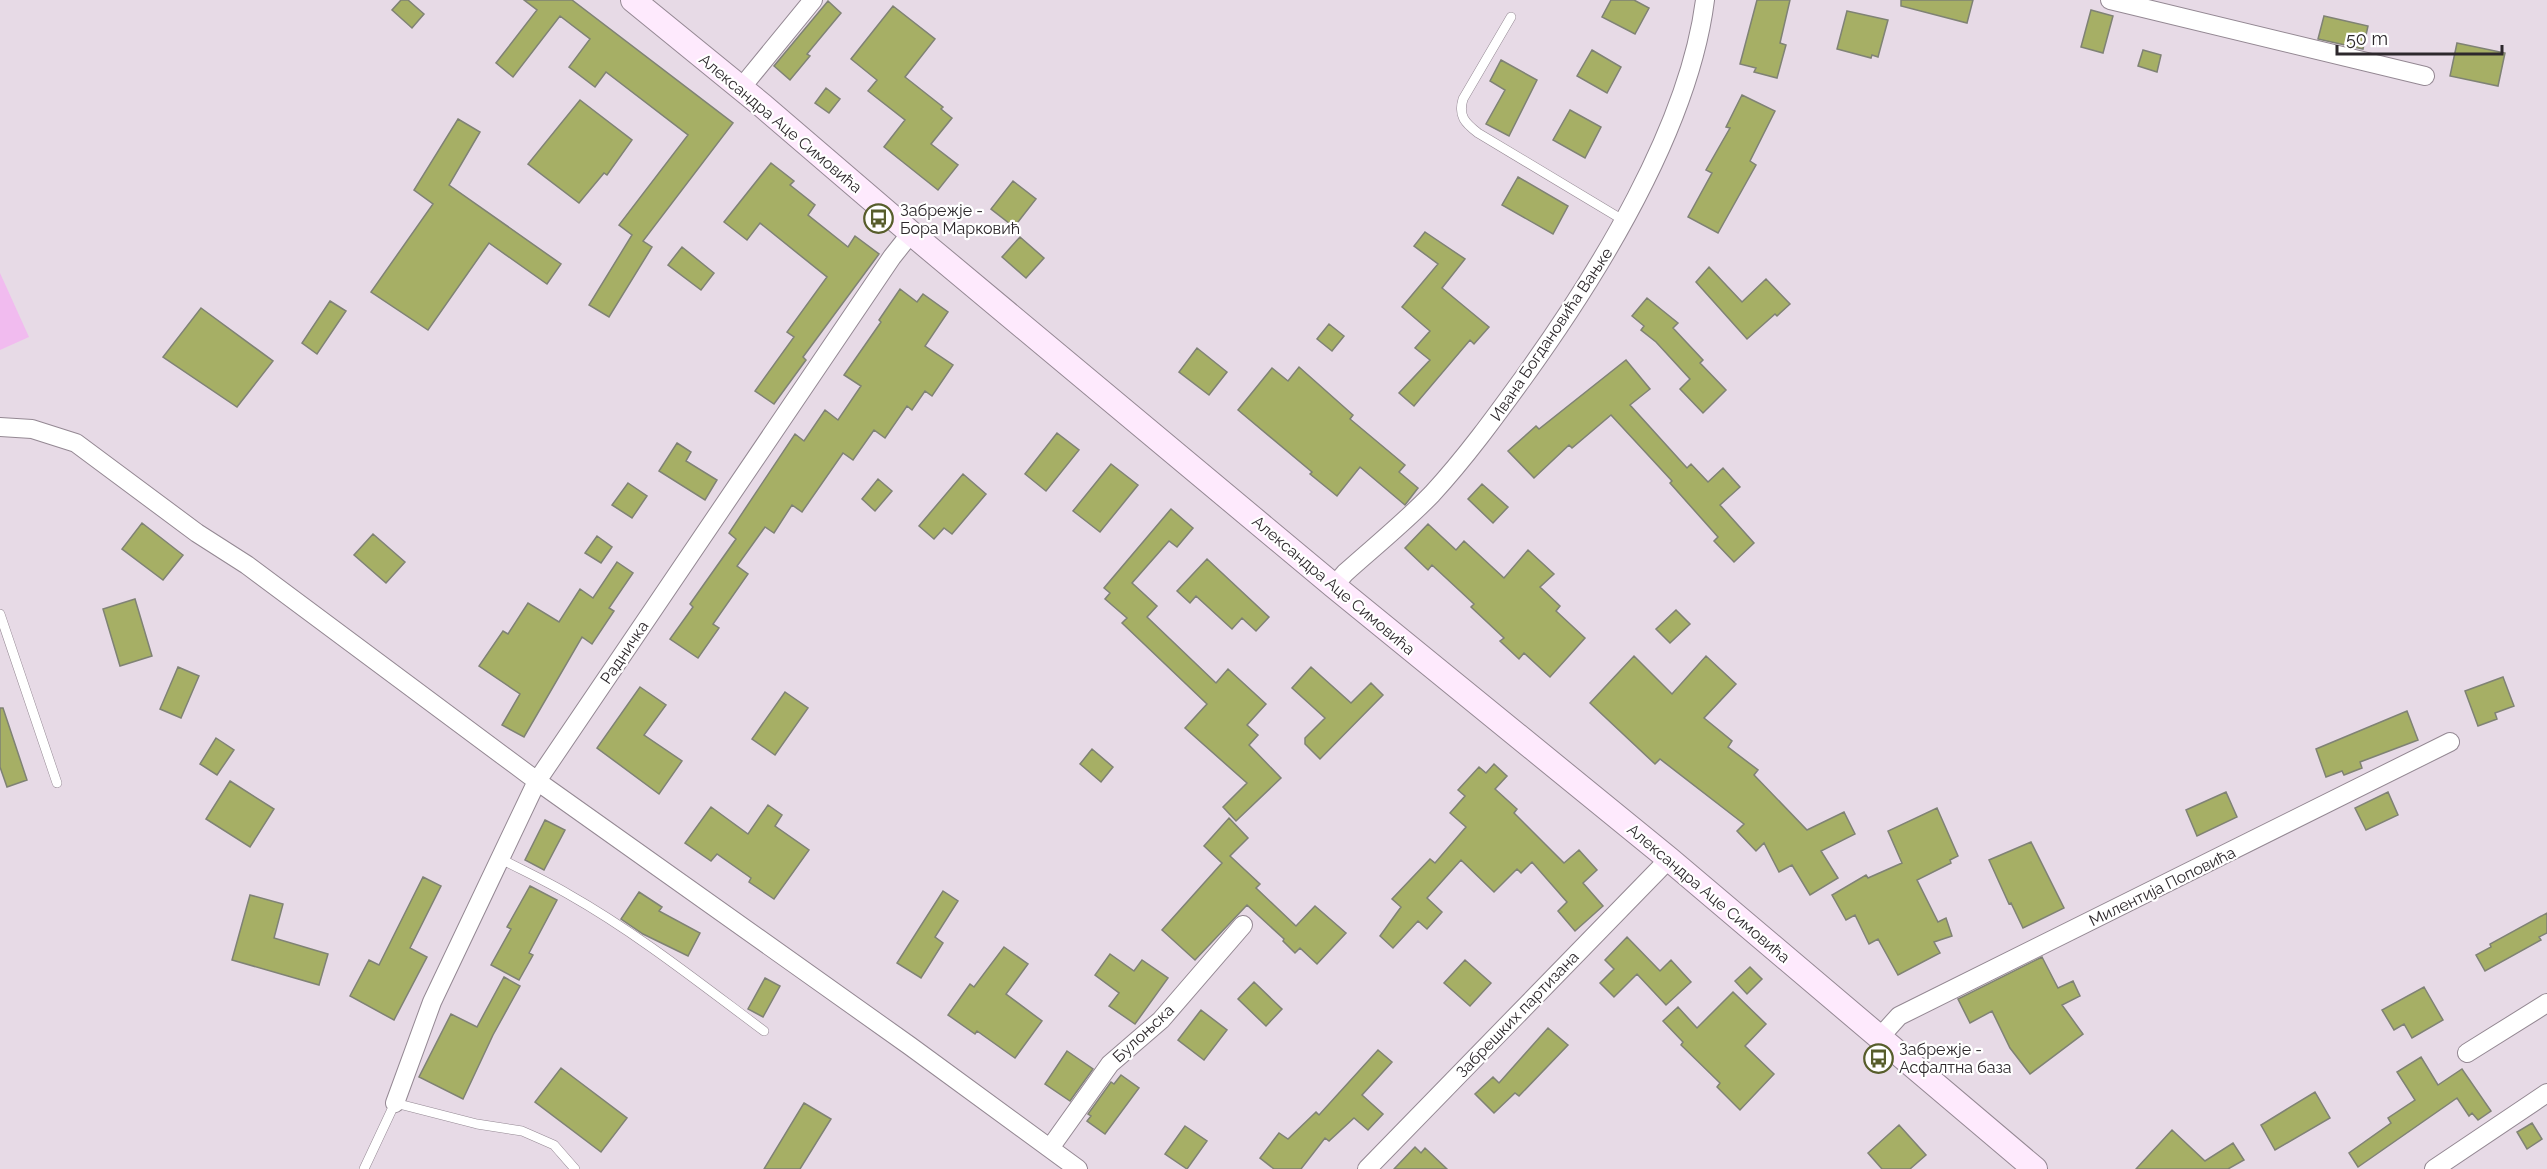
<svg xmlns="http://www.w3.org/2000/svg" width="2547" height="1169" font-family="Raleway,sans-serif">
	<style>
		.green { fill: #f1bbef }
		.building { fill: #a6af65; stroke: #7f8274; stroke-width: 1.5 }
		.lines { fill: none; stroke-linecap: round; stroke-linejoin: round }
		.lane-casing { stroke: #948893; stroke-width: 10 }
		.street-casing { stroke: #948893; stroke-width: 20 }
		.secondary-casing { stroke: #948893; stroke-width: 26 }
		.lane { stroke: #fff; stroke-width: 9 }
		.street { stroke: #fff; stroke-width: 18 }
		.secondary { stroke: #feeafd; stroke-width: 24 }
		.labels { text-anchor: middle; stroke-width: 4.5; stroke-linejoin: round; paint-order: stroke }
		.street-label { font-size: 16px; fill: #2d282c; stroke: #fff }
		.poi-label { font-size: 16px; fill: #2d282c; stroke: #fff; text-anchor: start }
	</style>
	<rect width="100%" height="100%" fill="#e7dae6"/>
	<path class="green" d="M0 273 29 337 0 350Z"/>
	<path class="building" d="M401 0H408L424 14 412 28 392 10Z
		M524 0H572L733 123 643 241 652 247 609 317 589 305 632 235 619 225 688 135 606 72 595 87 569 67 590 39 560 16 513 77 496 63 537 10Z
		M1611 0H1634L1649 8 1635 34 1602 17Z
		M1757 0H1790L1780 43 1786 45 1777 78 1754 72 1756 68 1740 64Z
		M1901 0H1973L1967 23 1901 6Z
		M828 1 841 13 807 54 810 56 790 80 774 66Z
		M893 6 935 39 905 77 943 107 941 109 952 118 931 144 958 165 938 190 884 147 905 120 868 91 877 80 851 59Z
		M2091 10 2113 16 2103 53 2081 47Z
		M1847 11 1888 20 1878 57 1872 55 1871 58 1837 49Z
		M2324 16 2368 26 2363 49 2318 39Z
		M2457 43 2505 53 2498 86 2450 76Z
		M1592 50 1621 67 1607 93 1577 76Z
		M2143 50 2161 55 2157 72 2138 66Z
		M1501 60 1537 80 1509 136 1486 124 1505 90 1490 81Z
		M826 88 840 99 829 113 815 103Z
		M1742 95 1775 111 1750 161 1756 165 1718 233 1688 217 1712 173 1706 170 1730 128 1726 127Z
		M580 100 632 140 607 175 604 173 579 203 528 164Z
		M1570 110 1601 127 1585 158 1553 140Z
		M458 119 480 132 449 185 561 264 547 284 489 243 428 330 371 292 433 204 414 190Z
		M771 163 794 181 790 185 815 205 808 215 848 247 855 236 879 254 803 357 806 360 774 404 755 391 794 337 787 332 827 277 760 223 747 240 724 222Z
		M1518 177 1568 206 1553 234 1502 205Z
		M1013 181 1036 199 1014 227 991 209Z
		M1425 232 1465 259 1442 288 1489 327 1474 344 1470 340 1414 406 1399 393 1430 360 1415 348 1430 331 1402 307 1438 264 1414 246Z
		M1020 237 1044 258 1026 278 1002 257Z
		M682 247 714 273 701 290 668 265Z
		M1709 267 1742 302 1766 279 1790 304 1777 316 1775 314 1747 339 1696 282Z
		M900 289 917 302 923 294 948 312 925 346 953 365 932 396 925 391 912 410 907 406 885 438 874 430 853 460 843 453 802 512 792 505 774 533 765 527 737 566 748 574 713 624 719 628 698 658 670 639 693 607 690 604 736 539 729 533 795 434 804 441 825 410 838 420 861 386 844 375 881 322 879 320Z
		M1647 298 1678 323 1673 328 1703 360 1700 363 1726 390 1703 413 1680 389 1690 379 1656 342 1641 330 1644 326 1632 316Z
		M330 301 346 311 317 354 302 343Z
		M201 308 273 361 237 407 163 357Z
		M1329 324 1344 336 1332 351 1317 339Z
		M1197 348 1227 372 1209 395 1179 372Z
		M1626 360 1650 389 1630 405 1687 468 1691 464 1708 482 1723 468 1740 487 1720 505 1754 543 1734 562 1714 541 1718 537 1670 483 1672 481 1611 415 1572 448 1569 445 1534 478 1508 451 1536 426 1539 429Z
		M1299 367 1353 415 1350 419 1405 465 1399 472 1418 488 1405 505 1360 467 1337 496 1310 474 1312 472 1238 410 1272 368 1288 381Z
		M1057 433 1079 450 1046 491 1025 474Z
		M677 443 691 452 686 461 717 480 705 500 659 471Z
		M1111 464 1138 485 1100 532 1073 511Z
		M963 474 986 494 952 534 944 528 934 539 919 526Z
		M878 479 892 491 875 511 862 499Z
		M628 483 647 496 632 518 612 505Z
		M1482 484 1508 507 1493 523 1468 499Z
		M1171 509 1193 528 1177 547 1169 541 1132 583 1157 606 1147 617 1216 683 1228 669 1266 704 1247 725 1258 735 1249 745 1281 778 1236 821 1223 807 1247 783 1185 728 1207 704 1122 623 1127 618 1105 599 1110 593 1104 588Z
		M142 523 183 555 163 580 122 549Z
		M1428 524 1456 550 1464 541 1504 578 1528 550 1554 574 1540 587 1560 606 1556 611 1585 638 1550 677 1524 653 1519 659 1500 641 1504 638 1471 607 1474 604 1432 565 1428 570 1405 548Z
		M373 534 405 562 386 583 354 555Z
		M597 536 612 547 601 563 585 553Z
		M1207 559 1269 617 1256 631 1242 618 1232 629 1196 596 1190 603 1177 591Z
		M617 562 633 573 609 608 614 611 592 644 582 637 524 737 502 725 520 694 479 666 503 631 508 634 528 603 559 622 580 589 593 598Z
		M135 599 152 656 120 666 103 609Z
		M1676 610 1690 624 1670 643 1656 629Z
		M1634 656 1672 694 1706 656 1736 684 1704 718 1732 741 1728 747 1758 770 1754 775 1807 830 1844 812 1855 834 1821 851 1838 878 1810 895 1792 865 1779 872 1764 843 1756 851 1737 831 1744 824 1660 759 1655 764 1590 703Z
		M178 667 199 676 181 718 160 709Z
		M1311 667 1351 703 1371 683 1383 695 1320 759 1305 744V738L1325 718 1292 688Z
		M2503 677 2514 706 2495 713 2497 719 2478 726 2465 691Z
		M640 687 666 705 644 735 682 761 659 794 597 748Z
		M785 692 808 708 775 755 752 739Z
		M0 708H3L27 780 7 787 0 767Z
		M2407 711 2418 740 2360 762 2362 768 2344 775 2342 771 2326 777 2316 749Z
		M216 738 234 750 217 775 200 764Z
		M1092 749 1113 767 1101 782 1080 764Z
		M1494 764 1507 776 1495 789 1517 809 1514 813 1564 863 1579 850 1597 870 1583 883 1603 906 1575 931 1558 911 1567 902 1532 862 1521 873 1517 869 1494 892 1461 860 1427 898 1442 912 1427 929 1418 921 1393 948 1380 936 1401 907 1392 899 1430 859 1435 863 1466 827 1450 813 1465 796 1458 790 1479 767 1486 773Z
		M230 781 274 809 250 847 206 819Z
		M2226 792 2237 817 2197 836 2186 810Z
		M2388 792 2398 815 2366 830 2355 808Z
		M768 805 782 815 775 826 809 850 774 899 749 882 751 878 717 854 711 861 685 843 711 807 748 834Z
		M1937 808 1958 856 1950 860 1951 863 1917 880 1938 922 1946 918 1952 936 1934 942 1940 953 1898 975 1878 939 1869 944 1855 915 1846 920 1832 895 1866 875 1868 878 1902 863 1888 831Z
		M1229 818 1248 838 1230 856 1260 884 1256 888 1296 926 1315 906 1346 933 1317 964 1300 948 1295 953 1283 941 1284 939 1247 905 1195 960 1162 930 1222 863 1204 846Z
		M545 820 565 830 544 870 525 860Z
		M2031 842 2064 908 2023 928 2011 903 2009 904 1989 860Z
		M423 877 441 886 410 948 427 957 394 1020 350 996 369 960 379 965Z
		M530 886 557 900 529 953 533 955 519 980 491 965 511 929 507 927Z
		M943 891 958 901 935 937 943 943 921 978 897 963Z
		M639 892 662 907 659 911 700 933 688 956 643 934 621 919Z
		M250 895 283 904 274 938 328 954 319 985 232 960Z
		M2547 913V933L2539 937 2541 940 2485 971 2476 955 2491 947 2490 944Z
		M1627 937 1660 971 1671 960 1691 982 1666 1005 1637 974 1614 997 1600 983 1614 969 1605 960Z
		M1004 947 1028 964 1006 994 1042 1021 1015 1058 977 1031 975 1034 948 1015 970 984 974 987Z
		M1110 954 1134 971 1142 960 1168 978 1135 1024 1109 1006 1119 993 1095 975Z
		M2042 957 2058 988 2073 981 2080 996 2062 1005 2083 1034 2030 1074 2010 1048 1992 1011 1970 1023 1958 999Z
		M1465 960 1491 983 1470 1006 1444 983Z
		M1750 967 1762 979 1747 994 1735 981Z
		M504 977 520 986 493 1035 463 1099 419 1077 451 1014 477 1027Z
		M765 978 780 986 763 1017 748 1009Z
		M1254 982 1282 1009 1266 1026 1238 999Z
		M2424 987 2443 1020 2412 1038 2404 1024 2394 1030 2382 1010Z
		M1733 992 1766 1024 1745 1046 1774 1074 1740 1110 1717 1087 1720 1083 1681 1045 1683 1042 1663 1021 1678 1007 1697 1028Z
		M1201 1010 1227 1030 1204 1060 1178 1040Z
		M1548 1028 1568 1045 1519 1096 1515 1093 1494 1113 1475 1094 1493 1077 1499 1083Z
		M1378 1050 1392 1062 1362 1095 1383 1114 1368 1130 1354 1118 1329 1141 1325 1138 1301 1169H1274L1260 1158 1279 1133 1288 1139 1316 1112 1319 1115Z
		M1067 1051 1093 1069 1070 1101 1045 1084Z
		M2421 1057 2438 1085 2462 1069 2491 1111 2478 1120 2472 1113 2469 1116 2457 1098 2358 1167 2349 1153 2391 1123 2388 1118 2415 1100 2397 1072Z
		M561 1068 627 1118 601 1152 535 1102Z
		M1121 1075 1139 1088 1105 1134 1087 1121 1091 1116 1088 1114 1111 1082 1114 1084Z
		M2315 1092 2330 1118 2275 1150 2261 1125Z
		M804 1103 831 1119 800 1169H764Z
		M2532 1123 2542 1139 2527 1149 2517 1132Z
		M1899 1125 1926 1155 1910 1169H1882L1868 1153Z
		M1185 1126 1207 1141 1187 1169 1165 1154Z
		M2172 1130 2205 1161 2233 1143 2244 1160 2228 1169H2136Z
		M1415 1147 1421 1153 1425 1148 1447 1169H1394Z"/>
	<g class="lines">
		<defs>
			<path id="lane" d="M1511 17 1463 99C1458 116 1465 123 1478 133L1623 220
				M0 614 57 783
				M499 858C522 870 546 881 568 894 637 933 701 984 764 1031
				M364 1169 395 1103 477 1124 522 1131 554 1145 575 1169"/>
			<path id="street" d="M2110 0 2425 76
				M741 88 813 0
				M0 427 32 429 76 443 197 533 247 565 537 781 910 1046 1078 1169
				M1334 586 1345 573C1374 547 1405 522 1432 494 1466 457 1495 417 1524 377 1598 274 1689 127 1705 0
				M1880 1037 1899 1016 2450 742
				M2467 1053 2547 1003
				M395 1103 432 1002 537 781 892 257 911 233
				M1050 1148 1110 1064 1161 1020 1243 925
				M1367 1169 1669 859
				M2434 1169 2547 1093"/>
			<path id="secondary" d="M633 0 763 106 911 233 1334 586 1669 859 2035 1169"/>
		</defs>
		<use href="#lane" class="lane-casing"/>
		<use href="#street" class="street-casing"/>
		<use href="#secondary" class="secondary-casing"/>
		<use href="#lane" class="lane"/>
		<use href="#street" class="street"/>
		<use href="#secondary" class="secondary"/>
	</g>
	<defs>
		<symbol id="bus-ring" viewBox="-11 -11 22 22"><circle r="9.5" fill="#fff" stroke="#575d2b" stroke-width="1.5"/><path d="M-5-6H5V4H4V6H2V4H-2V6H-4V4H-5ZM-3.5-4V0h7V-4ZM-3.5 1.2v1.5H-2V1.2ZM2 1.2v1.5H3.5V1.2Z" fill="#575d2b"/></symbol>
	</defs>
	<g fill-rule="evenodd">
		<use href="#bus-ring" x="862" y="202" width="33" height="33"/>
		<use href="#bus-ring" x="1862" y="1042" width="33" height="33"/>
	</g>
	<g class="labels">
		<g class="street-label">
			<text transform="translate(781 123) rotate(40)" y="6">Александра Аце Симовића</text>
			<text transform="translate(1551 334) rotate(-56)" y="6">Ивана Богдановића Вањке</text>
			<text transform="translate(1334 585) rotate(40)" y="6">Александра Аце Симовића</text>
			<text transform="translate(624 652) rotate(-56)" y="6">Радничка</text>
			<text transform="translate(2162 886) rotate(-26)" y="6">Милентија Поповића</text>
			<text transform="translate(1709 893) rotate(40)" y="6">Александра Аце Симовића</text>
			<text transform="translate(1517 1014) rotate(-46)" y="6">Забрешких партизана</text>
			<text transform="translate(1143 1033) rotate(-43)" y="6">Булоњска</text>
		</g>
		<g class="poi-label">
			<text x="900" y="216">Забрежје -<tspan x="900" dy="18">Бора Марковић</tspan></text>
			<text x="1899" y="1055">Забрежје -<tspan x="1899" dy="18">Асфалтна база</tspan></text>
		</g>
	</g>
	<path d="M2337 45v9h165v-9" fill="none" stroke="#2d282c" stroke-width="3"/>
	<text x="2346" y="45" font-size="18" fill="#2d282c" stroke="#ffffff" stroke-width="4.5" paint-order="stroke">50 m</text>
</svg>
